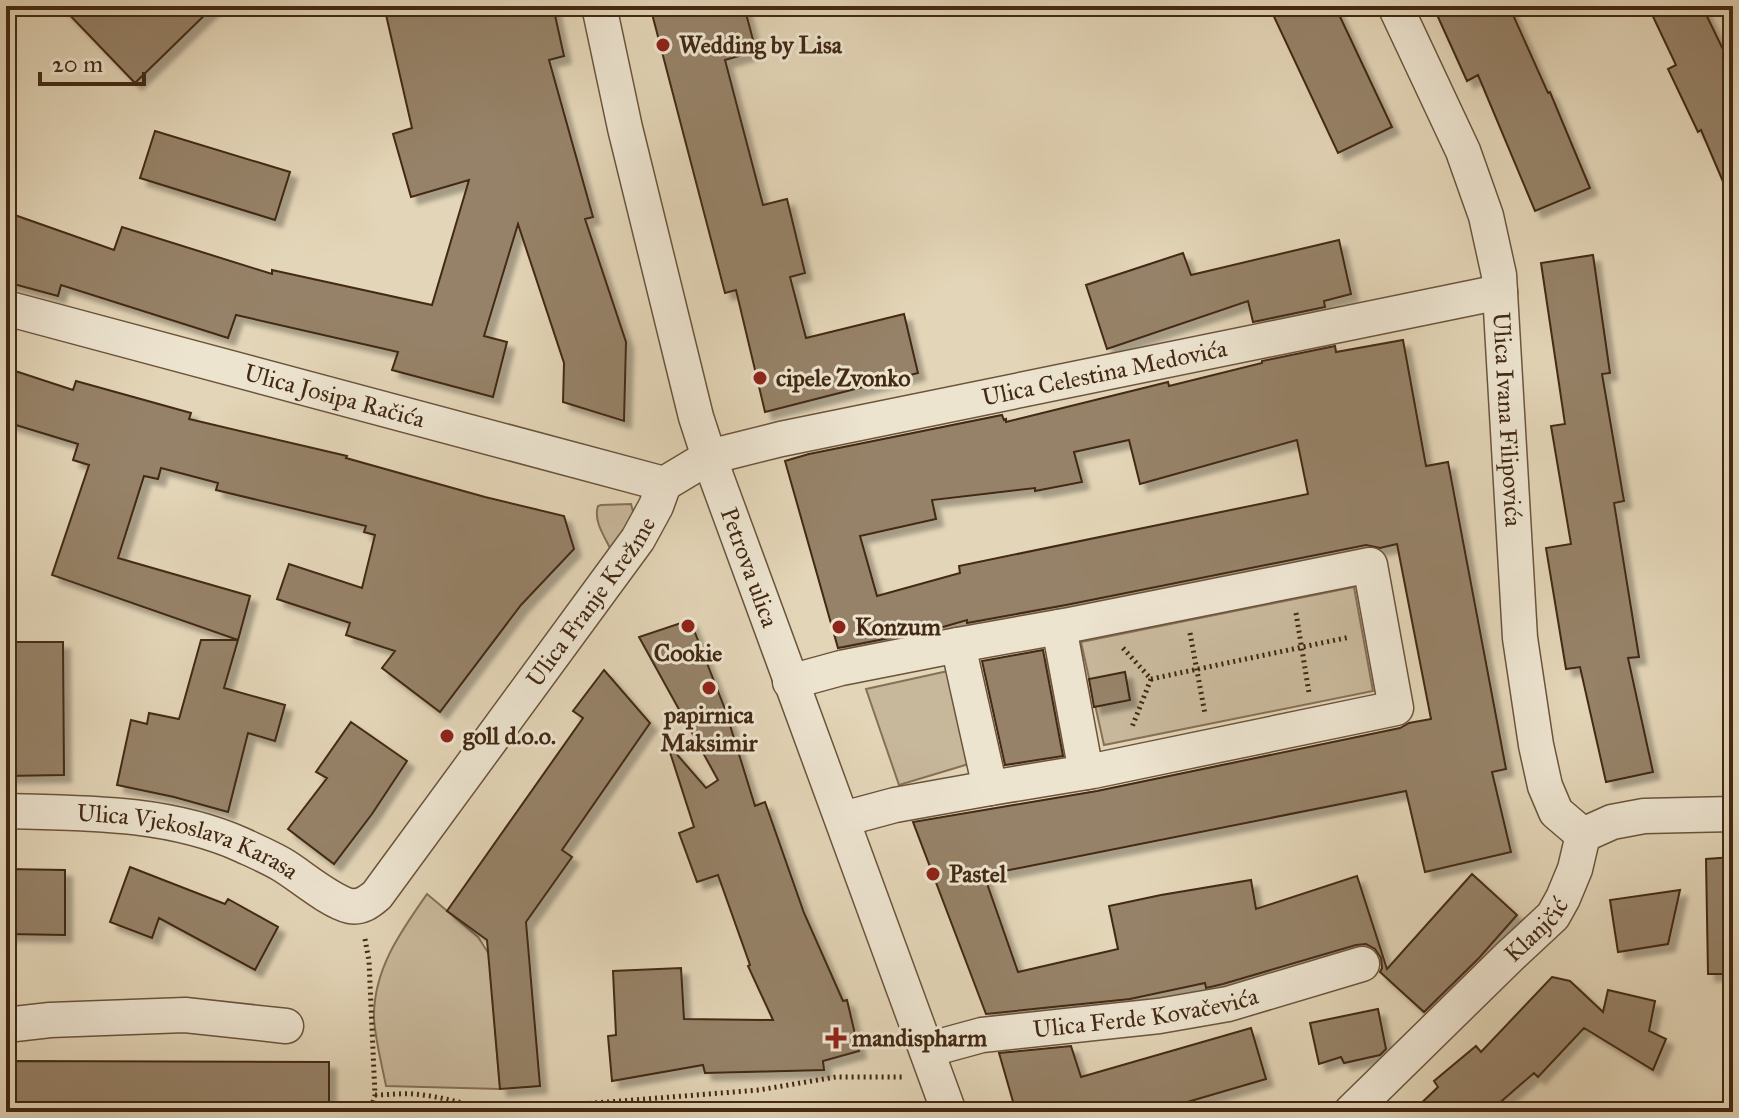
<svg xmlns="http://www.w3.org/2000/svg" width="1739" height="1118" font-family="'IM FELL Great Primer',serif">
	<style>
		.green { fill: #c8b89b; stroke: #867057; stroke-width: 2 }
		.building { fill: #968268; stroke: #432913; stroke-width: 2; fill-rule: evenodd; filter: url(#shadow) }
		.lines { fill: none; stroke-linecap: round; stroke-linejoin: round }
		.minor-casing { stroke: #6b543c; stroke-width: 37 }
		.path { stroke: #432913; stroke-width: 5; stroke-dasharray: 2 4; stroke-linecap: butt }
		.minor { stroke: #ede4d0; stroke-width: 34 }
		.poi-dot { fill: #8f2418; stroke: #ede4d0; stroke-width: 3 }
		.labels { text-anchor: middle; stroke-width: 6; stroke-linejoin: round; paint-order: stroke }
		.poi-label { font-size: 24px; font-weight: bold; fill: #432913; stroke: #ede4d0; text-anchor: start }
		.street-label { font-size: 24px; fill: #432913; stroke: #ede4d0 }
	</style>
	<defs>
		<filter id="shadow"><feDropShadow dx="7" dy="7" stdDeviation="2" flood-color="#0004"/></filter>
	</defs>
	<rect width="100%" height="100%" fill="#e3d5b7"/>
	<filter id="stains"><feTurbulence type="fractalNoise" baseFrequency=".0025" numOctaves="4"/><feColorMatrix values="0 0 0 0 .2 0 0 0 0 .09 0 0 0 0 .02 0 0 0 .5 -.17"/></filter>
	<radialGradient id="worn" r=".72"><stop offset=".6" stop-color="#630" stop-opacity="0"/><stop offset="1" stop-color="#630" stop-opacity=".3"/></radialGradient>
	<path class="green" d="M631 504 634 515 611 550C605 537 593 521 598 506L601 505Z
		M1354 587 1373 691 1104 745 1081 642Z
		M948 671 972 763 899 785 866 689Z
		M427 894 478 937 489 954 500 1089 386 1086C382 1065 375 1039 374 1018 373 970 401 931 427 894Z"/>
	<path class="building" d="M61 6H214L135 83Z
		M384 6H553L564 56 549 60 593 217 585 219 626 342 624 421 563 402 564 363 518 224 484 336 507 342 493 397 392 370 398 352 236 315 228 338 61 285 58 296 6 282V212L114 250 122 227 272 274V270L432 305 469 180 411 197 393 134 412 128Z
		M650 6H744L756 51 725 60 763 205 787 199 805 273 790 277 806 338 904 314 918 373 765 412 736 290 725 293Z
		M1269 6H1335L1392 127 1338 153Z
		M1433 6H1509L1548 93 1550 92 1590 188 1535 211 1478 75 1467 81Z
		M1648 6H1702L1733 70V205L1701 130 1698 132 1668 69 1676 65Z
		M155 131 290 172 275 220 140 178Z
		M1339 240 1351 294 1324 301 1325 307 1253 322 1248 301 1107 349 1086 285 1183 253 1191 275Z
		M1593 255 1610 373 1602 374 1624 501 1614 503 1639 657 1628 658 1653 772 1606 782 1580 667 1566 669 1546 548 1571 544 1551 426 1565 424 1541 263Z
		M1403 340 1426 466 1448 462 1506 769 1492 772 1511 852 1425 872 1406 791 984 875 1018 972 1118 949 1109 906 1161 895 1251 880 1256 909 1357 876 1387 969 1472 874 1517 915 1479 958 1424 1012 1380 972 1382 968 1381 958 1375 949 1366 944 1356 945 1223 984 1206 988 1205 983 1130 999 986 1014 913 822 1097 791 1400 728 1409 723 1431 719 1397 544 1380 548 1366 545 1066 605 967 623V620L936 629 838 648 785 461 809 454 1002 415 1004 420 1006 419V422L1168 382 1169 386 1262 363V361L1335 346 1336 352ZM1129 440 1140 484 1297 440 1308 494 959 566 960 573 877 596 860 536 936 519 932 500 1035 488V491L1082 482 1074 452Z
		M6 368 73 390 76 381 191 413 189 419 347 456 346 458 485 497 564 516 574 549 521 605 440 712 382 668 395 651 346 635 350 623 277 599 289 564 362 588 375 535 364 532 366 526 216 490 218 483 161 468 158 479 144 476 118 558 250 596 238 640 52 575 89 465 73 460 78 444 6 422Z
		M690 620 725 709 755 806 765 802 804 913 843 1001 847 1000 859 1051 823 1061 824 1070 705 1073 703 1065 612 1081 608 1036 616 1035 613 971 681 968 684 1019 773 1020 748 966 750 965 718 875 697 882 679 833 694 827 667 743 706 788 718 780 639 637Z
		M201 640H238L224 688 285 705 275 741 248 733 228 812 174 797 117 785 131 720 147 724 149 713 179 719Z
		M6 642H63L64 775 6 776Z
		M1043 650 1063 756 1005 765 982 661Z
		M604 670 650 723 562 850 572 857 526 922 540 1086 500 1089 487 940 447 911 583 718 573 711Z
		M1125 672 1130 700 1094 707 1089 679Z
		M351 722 407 761 372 814 334 864 288 829 327 778 316 772Z
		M1733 857V974H1708L1706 859Z
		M130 867 225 904 228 899 278 927 255 970 159 918 152 938 110 922Z
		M6 869 65 870V935L6 934Z
		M1680 890 1668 944 1618 952 1610 900Z
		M1552 977 1570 981 1603 1012 1608 990 1655 1001 1649 1031 1666 1039 1653 1070 1584 1028 1538 1077 1534 1073 1489 1112H1412L1438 1087 1434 1081 1476 1046 1481 1052Z
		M1378 1009 1386 1049 1380 1055 1344 1063 1341 1057 1319 1064 1310 1023Z
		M1251 1028 1266 1079 1153 1112H1016L999 1053 1071 1046 1081 1077Z
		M7 1061 329 1062V1112H7Z"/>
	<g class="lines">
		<defs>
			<g id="minor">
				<path id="s1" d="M599 6 625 128 696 417 709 457 949 1112"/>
				<path id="s2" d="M1395 6 1463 151 1486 216 1499 275 1520 638 1536 745 1545 786 1556 812 1583 835"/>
				<path id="s3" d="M6 308 664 484"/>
				<path d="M1059 627 1086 772"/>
				<path d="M958 645 1070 625 1370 565 1396 708 1093 771 990 788"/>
				<path d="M790 682 841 668 958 645 990 788 895 805 843 819"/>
				<path id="s4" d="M6 811C86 813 168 812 242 845 255 851 269 857 281 864 300 875 329 901 350 906 361 908 369 902 377 895L638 539 656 506 664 484 709 457 781 439 1500 292"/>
				<path d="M1583 835 1612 822 1644 816 1733 814"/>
				<path d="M6 1025 50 1020 185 1015 286 1026"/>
				<path id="s5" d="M927 1050 982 1035 1159 1016 1228 1004 1362 964"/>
				<path id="s6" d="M1351 1112 1510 956 1553 916 1563 898 1575 869 1583 835"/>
			</g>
		</defs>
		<use href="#minor" class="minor-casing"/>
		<path class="path" d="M1296 613 1309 693
			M1190 633 1205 714
			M1123 648 1151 679 1132 727
			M1151 679 1350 637
			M365 939 369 961 375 1095 370 1112
			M375 1095C388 1095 401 1093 413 1094 445 1096 475 1109 507 1110L759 1090 836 1077H903"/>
		<use href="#minor" class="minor"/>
	</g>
	<g class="poi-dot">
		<circle cx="663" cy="45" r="8"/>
		<circle cx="760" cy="378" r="8"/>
		<circle cx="688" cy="626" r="8"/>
		<circle cx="839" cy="627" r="8"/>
		<circle cx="709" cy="688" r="8"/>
		<circle cx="447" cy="736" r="8"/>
		<circle cx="933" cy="874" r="8"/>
		<path d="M832 1026h8v8h8v8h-8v8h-8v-8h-8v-8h8z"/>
	</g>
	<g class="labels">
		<g class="poi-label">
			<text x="679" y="53">Wedding by Lisa</text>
			<text x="776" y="386">cipele Zvonko</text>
			<text x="855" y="635">Konzum</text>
			<text x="688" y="661" text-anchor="middle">Cookie</text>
			<text x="709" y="723" text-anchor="middle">papirnica<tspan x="709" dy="28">Maksimir</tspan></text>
			<text x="463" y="744">goll d.o.o.</text>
			<text x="949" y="882">Pastel</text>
			<text x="852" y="1046">mandispharm</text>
		</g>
		<g class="street-label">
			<text dy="8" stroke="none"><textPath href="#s4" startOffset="1354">Ulica Celestina Medovića</textPath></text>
			<text dy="8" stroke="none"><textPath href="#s3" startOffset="340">Ulica Josipa Račića</textPath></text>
			<text dy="8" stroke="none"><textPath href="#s2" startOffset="434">Ulica Ivana Filipovića</textPath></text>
			<text dy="8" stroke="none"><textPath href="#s1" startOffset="582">Petrova ulica</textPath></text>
			<text dy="8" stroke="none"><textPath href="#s4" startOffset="758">Ulica Franje Krežme</textPath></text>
			<text dy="8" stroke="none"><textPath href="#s4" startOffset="186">Ulica Vjekoslava Karasa</textPath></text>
			<text dy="8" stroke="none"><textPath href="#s6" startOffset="260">Klanjčić</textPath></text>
			<text dy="8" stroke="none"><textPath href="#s5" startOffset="222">Ulica Ferde Kovačevića</textPath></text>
		</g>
	</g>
	<rect width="1739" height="1118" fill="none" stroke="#e3d5b7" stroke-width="32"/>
	<rect x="8" y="8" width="1723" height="1102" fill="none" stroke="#432913" stroke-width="4"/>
	<rect x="16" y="16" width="1707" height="1086" fill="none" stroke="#432913" stroke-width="2"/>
	<path d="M40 72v12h104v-12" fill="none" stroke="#432913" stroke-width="4"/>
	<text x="52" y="72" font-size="24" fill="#432913" stroke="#ede4d0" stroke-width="6" paint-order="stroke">20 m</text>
	<rect width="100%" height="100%" filter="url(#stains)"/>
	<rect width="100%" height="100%" fill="url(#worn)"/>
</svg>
